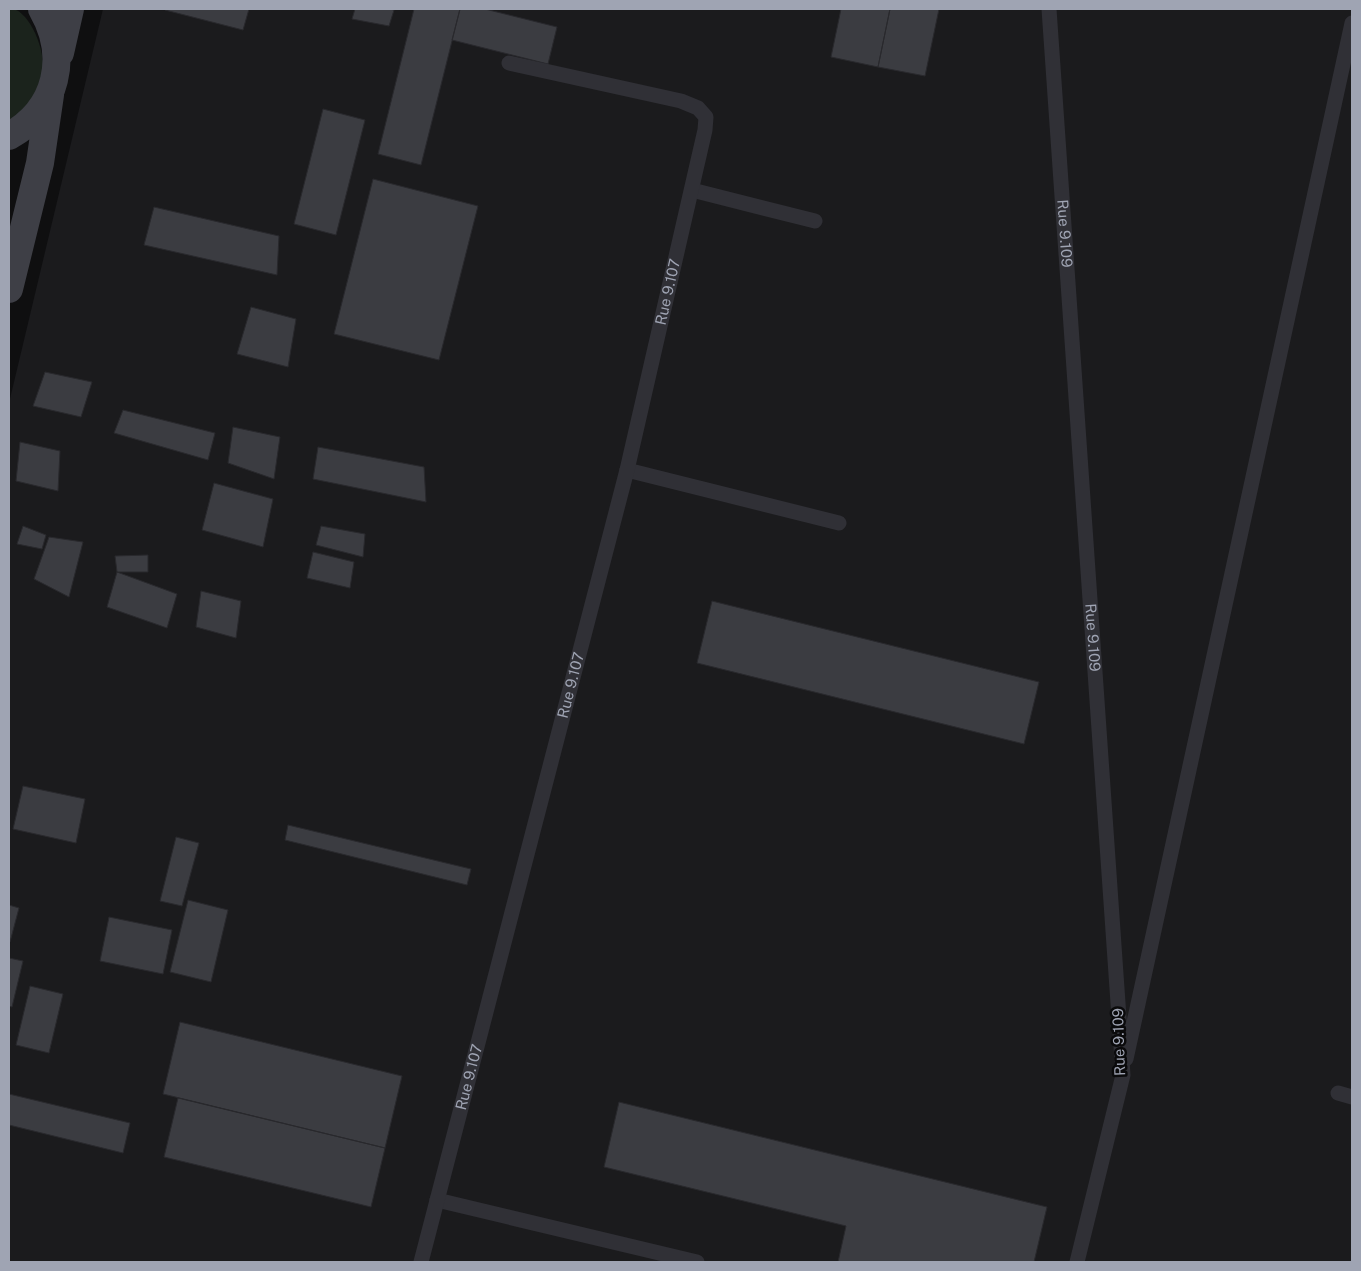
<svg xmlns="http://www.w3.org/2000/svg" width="1361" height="1271" font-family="'Public Sans',sans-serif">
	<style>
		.built { fill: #1b1b1d }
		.green { fill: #1b231c }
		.building { fill: #3b3c41; stroke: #29292d }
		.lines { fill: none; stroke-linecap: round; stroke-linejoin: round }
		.service { stroke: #303036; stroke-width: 15 }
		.secondary { stroke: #3e3f46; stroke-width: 28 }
		.labels { text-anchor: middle; stroke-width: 5; stroke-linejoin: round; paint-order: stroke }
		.street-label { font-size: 15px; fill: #9fa4b3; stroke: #0a0a0b }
	</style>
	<rect width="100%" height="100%" fill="#0f0f10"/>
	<path class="built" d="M103 9H1352V1262H9V403Z"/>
	<path class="green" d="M9 9C17 9 19 11 25 17 41 36 50 71 37 94 30 105 18 116 9 126Z"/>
	<path class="building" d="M165 9H249L243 30 165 10Z
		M355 9H389L394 10 389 26 352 19Z
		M414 9H460L421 165 378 154Z
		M460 9H485L557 27 548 64 452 40Z
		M841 9H890L878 67 831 57Z
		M890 9H939L925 76 878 67Z
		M323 109 365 120 336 235 294 224Z
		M373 179 478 206 439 360 334 334Z
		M154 207 279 236 277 275 144 245Z
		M251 307 296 319 288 367 237 354Z
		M45 372 92 382 81 417 33 406Z
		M123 410 215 433 208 460 114 433Z
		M233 427 280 437 274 479 228 463Z
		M20 442 60 451 58 491 16 481Z
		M318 447 424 467 426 502 313 479Z
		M214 483 273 499 263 547 202 530Z
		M23 526 46 535 42 549 17 544Z
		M321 526 365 534 363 557 316 545Z
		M49 537 83 542 69 597 34 579Z
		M313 552 354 562 350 588 307 578Z
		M148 555V572H117L115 556Z
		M117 572 177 594 167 628 107 607Z
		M201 591 241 601 236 638 196 627Z
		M712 601 1039 682 1024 744 697 663Z
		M23 786 85 799 76 843 13 829Z
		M288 825 471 869 467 885 285 840Z
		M176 837 199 843 182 906 160 901Z
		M188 900 228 910 211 982 170 972Z
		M9 905 19 908 10 942H9Z
		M109 917 172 930 163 974 100 961Z
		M9 958 23 961 12 1007 9 1006Z
		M30 986 63 994 49 1053 16 1045Z
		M180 1022 402 1076 385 1148 163 1094Z
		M9 1094 130 1123 123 1153 9 1125Z
		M178 1098 385 1148 371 1207 164 1157Z
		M619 1102 1047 1207 1034 1262H838L846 1226 604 1167Z"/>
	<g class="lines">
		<g class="service">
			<path id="s1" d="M1049 9 1123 1075 1077 1262"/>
			<path d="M692 190 815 221"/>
			<path d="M627 470 839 523"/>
			<path d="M1126 1059 1352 23"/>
			<path d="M1338 1093 1352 1097"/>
			<path d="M437 1200 697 1262"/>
			<path id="s2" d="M421 1262 627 470 705 130 706 117 698 108 681 101 509 63"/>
		</g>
		<path class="secondary" d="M60 53 70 9
			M9 136C58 109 69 56 42 9
			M9 289 40 163 50 95"/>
	</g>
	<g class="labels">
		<g class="street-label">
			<text dy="5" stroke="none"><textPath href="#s1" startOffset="225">Rue 9.109</textPath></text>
			<text dy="5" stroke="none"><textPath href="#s2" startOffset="1001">Rue 9.107</textPath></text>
			<text dy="5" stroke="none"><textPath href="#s1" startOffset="630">Rue 9.109</textPath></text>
			<text dy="5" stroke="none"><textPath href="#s2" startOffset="596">Rue 9.107</textPath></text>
			<text transform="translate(1119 1042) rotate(-92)" y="5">Rue 9.109</text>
			<text dy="5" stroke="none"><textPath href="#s2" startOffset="191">Rue 9.107</textPath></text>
		</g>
	</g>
	<rect width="1361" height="1271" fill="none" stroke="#9fa4b3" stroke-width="20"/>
</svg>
